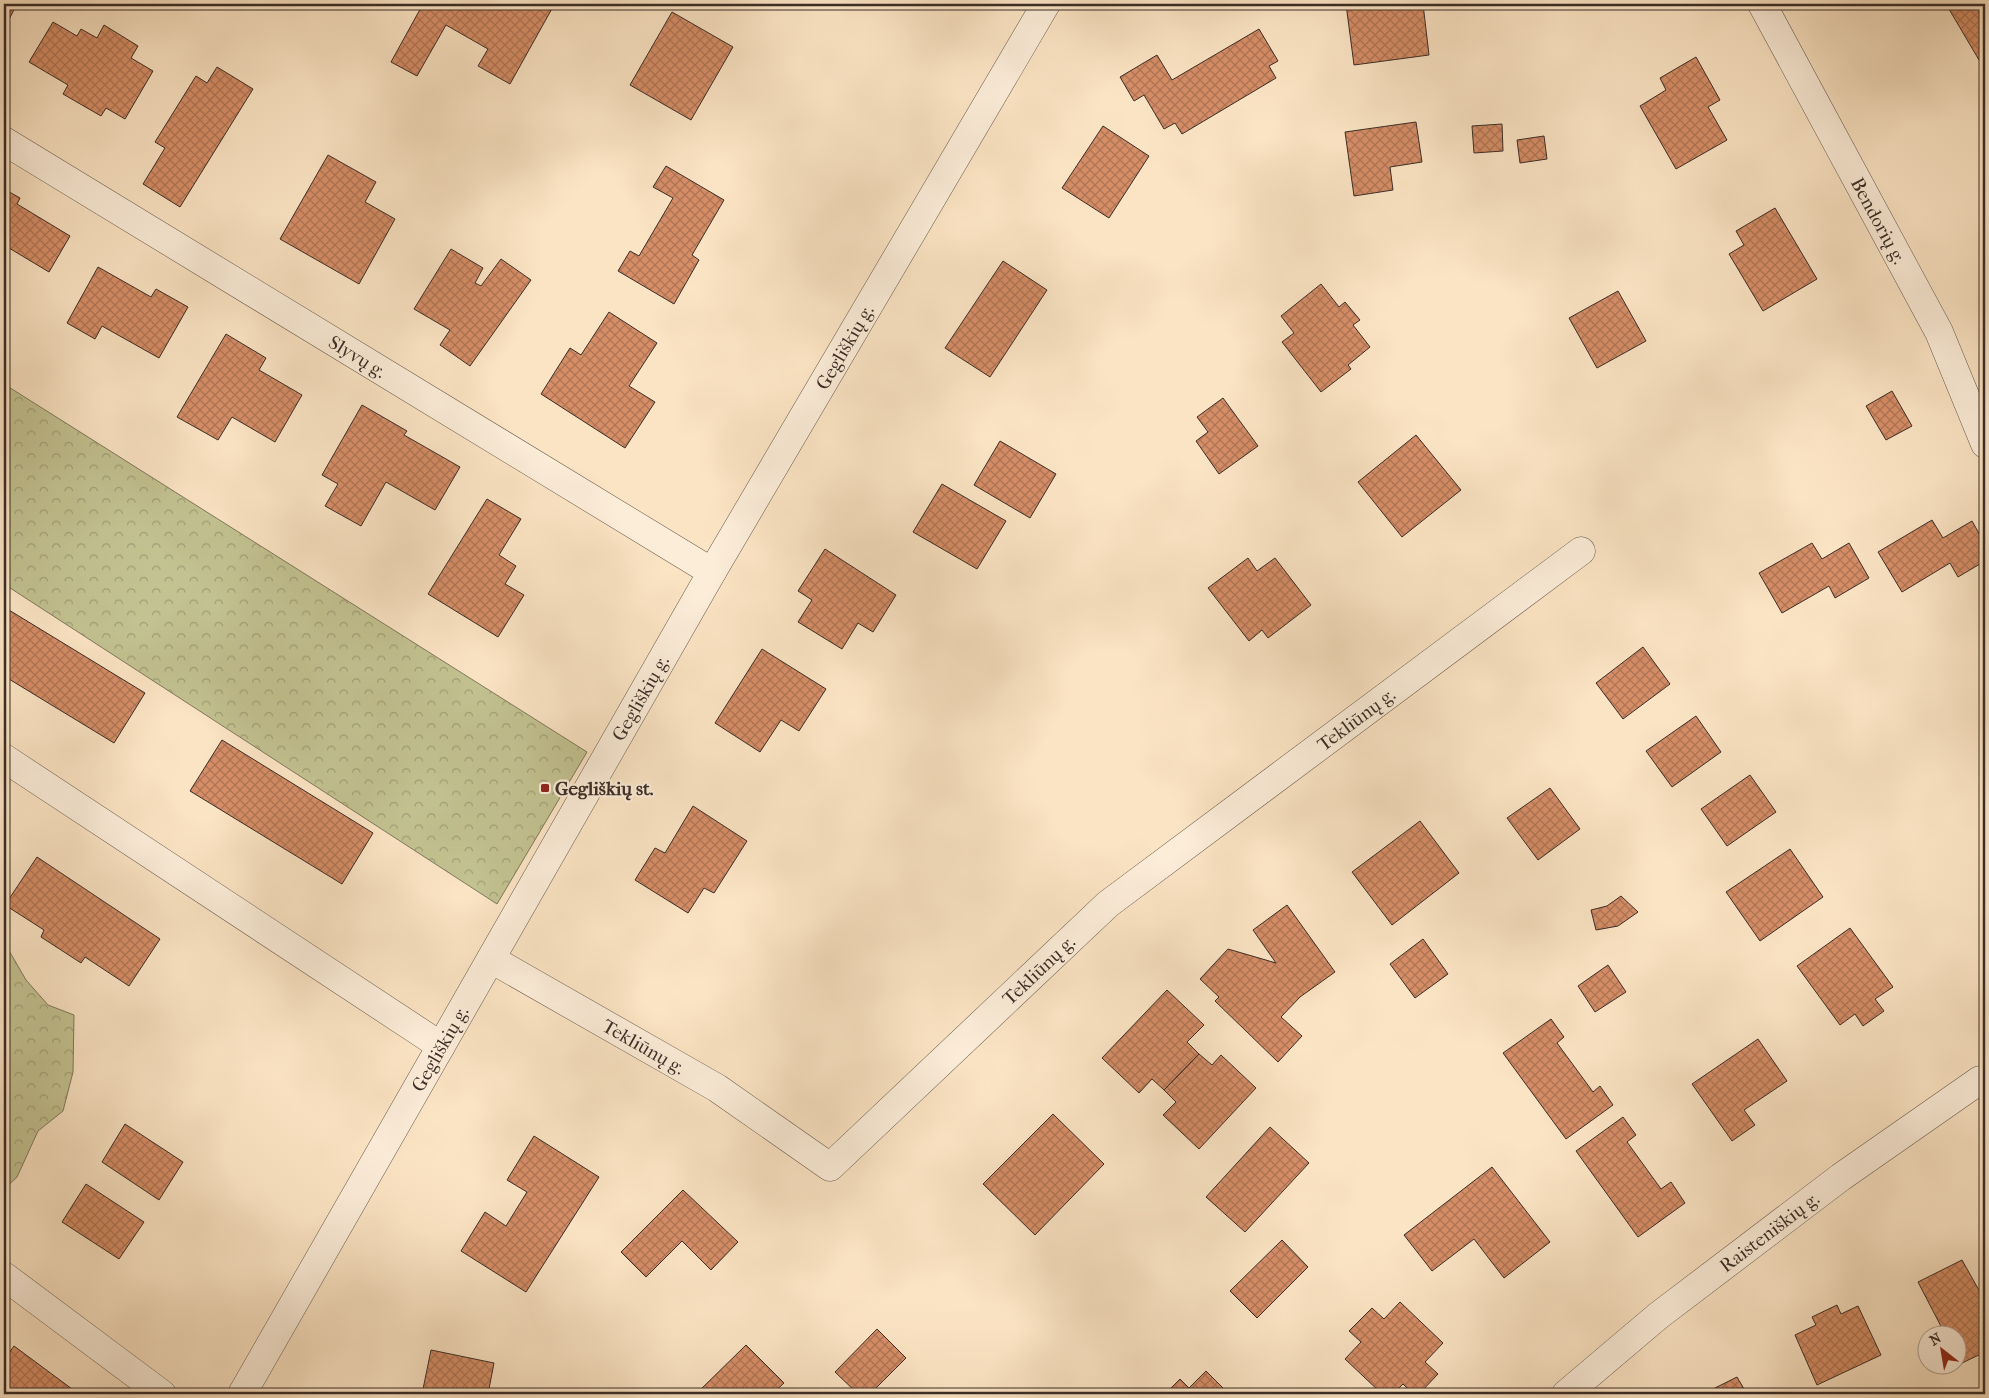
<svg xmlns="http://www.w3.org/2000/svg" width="1989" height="1398" font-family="'IM FELL French Canon',serif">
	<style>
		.forest { fill: url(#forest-crowns); stroke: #7e785c }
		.building { fill: url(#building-cross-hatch); stroke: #3a2d27 }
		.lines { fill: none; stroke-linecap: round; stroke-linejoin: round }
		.minor-casing { stroke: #6a5b4e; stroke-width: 29 }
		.minor { stroke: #fcedd9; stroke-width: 28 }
		.poi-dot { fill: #8f2418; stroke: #fcedd9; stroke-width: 2 }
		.labels { text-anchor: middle; stroke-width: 4.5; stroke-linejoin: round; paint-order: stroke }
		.street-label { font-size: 19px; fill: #3a2d27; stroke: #fcedd9 }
		.poi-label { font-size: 19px; font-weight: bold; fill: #3a2d27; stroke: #fcedd9; text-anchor: start }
	</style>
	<defs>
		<pattern id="forest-crowns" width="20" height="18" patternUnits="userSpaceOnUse" patternTransform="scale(1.25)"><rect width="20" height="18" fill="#c3c291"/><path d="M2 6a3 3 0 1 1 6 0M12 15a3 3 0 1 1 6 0" fill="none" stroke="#9f9e76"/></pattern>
		<pattern id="building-cross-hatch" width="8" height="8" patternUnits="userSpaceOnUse" patternTransform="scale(1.25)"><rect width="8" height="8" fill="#d68e67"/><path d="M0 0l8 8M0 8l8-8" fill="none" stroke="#af7455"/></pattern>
	</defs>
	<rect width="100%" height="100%" fill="#fbe4c4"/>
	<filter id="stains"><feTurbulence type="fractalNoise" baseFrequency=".004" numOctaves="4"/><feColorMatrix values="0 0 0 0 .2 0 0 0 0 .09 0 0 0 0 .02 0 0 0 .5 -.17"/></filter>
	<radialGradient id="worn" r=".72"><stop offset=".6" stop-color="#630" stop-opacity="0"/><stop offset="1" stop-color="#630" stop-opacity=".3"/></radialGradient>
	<path class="forest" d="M4 384 587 752 497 904 4 584Z
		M4 942 26 980 48 1005 74 1015 73 1072 63 1111 38 1131 17 1177 4 1189Z"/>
	<path class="building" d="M4 4H17L4 29Z
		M423 4H551L554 5 510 84 478 66 488 49 446 25 417 76 391 62Z
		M1346 4H1423L1429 55 1354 65Z
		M1946 4H1985V56L1979 60Z
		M672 12 733 47 691 120 630 85Z
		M53 22 77 36 81 29 97 38 104 25 138 46 131 58 153 71 125 119 106 108 101 116 63 94 68 85 29 62Z
		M1259 29 1278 61 1269 66 1276 78 1182 134 1175 123 1164 129 1144 95 1134 101 1120 77 1157 55 1172 80Z
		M1696 57 1720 100 1708 107 1727 140 1676 169 1640 106 1666 90 1660 78Z
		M217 67 253 89 180 207 143 184 165 148 155 142 196 76 207 83Z
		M1416 122 1422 162 1390 167 1393 190 1354 196 1345 132Z
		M1502 124 1503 151 1474 153 1472 126Z
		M1103 126 1149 156 1109 218 1062 188Z
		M1544 136 1547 159 1520 163 1517 140Z
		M328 155 376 182 365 202 395 219 359 284 280 239Z
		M666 166 724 200 692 255 699 260 674 304 618 271 630 251 639 256 673 198 653 187Z
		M4 189 20 198 17 204 70 236 49 272 4 245Z
		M1775 208 1817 279 1763 311 1729 254 1744 245 1736 231Z
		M451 249 483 268 475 283 481 286 501 259 531 280 470 366 440 345 450 330 414 309Z
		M1003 261 1047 290 990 377 945 348Z
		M98 267 151 297 156 289 188 307 159 358 102 326 95 339 67 323Z
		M1321 284 1339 307 1345 302 1360 320 1353 325 1370 347 1348 365 1351 369 1321 392 1282 342 1294 333 1281 316Z
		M1618 291 1646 341 1597 368 1569 318Z
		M609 312 657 343 629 386 655 402 625 448 541 394 570 348 581 355Z
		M226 334 266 358 259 370 302 395 275 442 232 417 218 440 177 417Z
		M1892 391 1912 426 1886 440 1866 406Z
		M1223 398 1258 446 1219 474 1196 441 1208 432 1197 417Z
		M362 405 407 431 404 435 460 467 435 510 386 482 361 526 325 506 338 484 322 475Z
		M1416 435 1461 490 1402 537 1358 482Z
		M1000 441 1056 474 1030 518 974 485Z
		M942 484 1006 521 977 569 913 532Z
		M487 499 521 519 499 555 516 566 505 584 524 595 498 637 428 594Z
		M1932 520 1943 538 1972 521 1985 544V561L1958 577 1950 563 1902 592 1878 552Z
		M1812 543 1822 559 1849 543 1869 578 1835 598 1829 586 1782 613 1759 573Z
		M825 549 896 595 873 632 858 623 842 649 798 622 812 600 798 591Z
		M1248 558 1257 571 1275 558 1311 605 1268 638 1262 630 1249 641 1208 588Z
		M4 607 145 693 114 743 4 676Z
		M1643 647 1670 684 1623 719 1596 683Z
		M762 649 826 689 799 731 781 720 760 752 715 723Z
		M1696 716 1721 752 1672 787 1646 751Z
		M222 740 373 833 342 884 190 791Z
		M1750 775 1776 812 1727 846 1701 809Z
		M1550 788 1580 829 1538 860 1507 818Z
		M693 806 747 841 714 893 704 888 688 913 635 880 655 848 665 853Z
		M1420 821 1459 873 1392 925 1352 872Z
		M1790 849 1823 897 1760 941 1726 892Z
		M37 857 160 939 129 986 85 957 81 963 41 937 44 930 5 905Z
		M1621 896 1638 912 1618 926 1596 930 1591 910 1607 906Z
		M1287 905 1335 972 1300 997 1281 1017 1302 1036 1278 1062 1215 1001 1219 997 1200 979 1228 949 1276 963 1253 930Z
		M1850 928 1893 987 1875 999 1884 1011 1863 1026 1855 1014 1840 1025 1797 966Z
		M1423 939 1448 974 1415 998 1390 964Z
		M1608 965 1626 992 1595 1012 1578 986Z
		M1167 990 1204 1025 1187 1042 1199 1054 1164 1090 1152 1079 1139 1093 1102 1058Z
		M1551 1019 1564 1037 1557 1043 1593 1092 1600 1086 1613 1105 1566 1139 1503 1053Z
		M1758 1039 1787 1081 1744 1110 1755 1125 1732 1141 1692 1084Z
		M1199 1054 1212 1065 1221 1055 1256 1088 1199 1149 1163 1115 1176 1102 1164 1090Z
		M1053 1114 1104 1164 1035 1235 983 1184Z
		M1623 1117 1636 1135 1627 1142 1661 1189 1671 1182 1685 1203 1638 1237 1576 1151Z
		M125 1124 183 1162 159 1200 102 1162Z
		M1270 1127 1309 1163 1245 1232 1206 1197Z
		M534 1136 599 1177 526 1292 461 1251 485 1212 506 1226 527 1192 507 1180Z
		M1492 1167 1550 1242 1504 1278 1474 1239 1432 1271 1404 1235Z
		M86 1184 144 1222 119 1259 62 1222Z
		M683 1190 738 1242 711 1270 682 1241 646 1277 621 1252Z
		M1282 1240 1308 1267 1257 1318 1230 1291Z
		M1962 1260 1985 1301V1352L1960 1364 1956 1357V1336H1946L1918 1282Z
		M1400 1302 1443 1343 1425 1362 1438 1374 1419 1394H1413L1403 1384 1393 1394H1382L1345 1359 1361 1342 1349 1331 1372 1308 1384 1319Z
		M1837 1305 1841 1314 1858 1306 1881 1355 1817 1385 1795 1335 1816 1325 1812 1317Z
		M877 1329 906 1358 870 1394H858L835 1372Z
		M746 1345 784 1383 772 1394H696Z
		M14 1346 72 1389 68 1394H4V1360Z
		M431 1350 494 1363 488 1394H422Z
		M1206 1371 1229 1394H1165L1180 1379 1189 1388Z
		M1737 1377 1747 1394H1703Z"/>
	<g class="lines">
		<defs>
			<g id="minor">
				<path id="s1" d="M1762 4 1939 332 1985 444"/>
				<path id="s2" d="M4 141 712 572"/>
				<path d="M4 758 441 1046"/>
				<path id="s3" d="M491 959 717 1088 830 1167 1108 904 1581 551"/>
				<path d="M4 1276 162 1394"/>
				<path id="s4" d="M242 1394 712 572 1046 4"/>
				<path id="s5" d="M1566 1394 1658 1316 1841 1177 1980 1080"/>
			</g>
		</defs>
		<use href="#minor" class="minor-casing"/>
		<use href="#minor" class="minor"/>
	</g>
	<rect class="poi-dot" x="540" y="783" width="10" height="10" rx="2.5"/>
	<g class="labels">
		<g class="street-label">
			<text dy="7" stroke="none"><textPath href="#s1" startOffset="246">Bendorių g.</textPath></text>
			<text dy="7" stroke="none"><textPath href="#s4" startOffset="1208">Gegliškių g.</textPath></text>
			<text dy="7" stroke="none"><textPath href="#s2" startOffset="414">Slyvų g.</textPath></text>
			<text dy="7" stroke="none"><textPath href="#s4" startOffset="802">Gegliškių g.</textPath></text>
			<text dy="7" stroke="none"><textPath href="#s3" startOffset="1090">Tekliūnų g.</textPath></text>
			<text dy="7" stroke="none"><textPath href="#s3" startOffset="685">Tekliūnų g.</textPath></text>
			<text dy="7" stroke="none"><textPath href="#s3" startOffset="176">Tekliūnų g.</textPath></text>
			<text dy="7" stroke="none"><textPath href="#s4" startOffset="398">Gegliškių g.</textPath></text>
			<text dy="7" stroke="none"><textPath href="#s5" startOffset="260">Raisteniškių g.</textPath></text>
		</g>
		<g class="poi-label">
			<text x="555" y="795">Gegliškių st.</text>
		</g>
	</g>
	<rect width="1989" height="1398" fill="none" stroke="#fbe4c4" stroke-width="20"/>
	<rect x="5" y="5" width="1979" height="1388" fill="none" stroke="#3a2d27" stroke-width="2.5"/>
	<rect x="10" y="10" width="1969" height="1378" fill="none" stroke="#3a2d27"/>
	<g transform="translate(1942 1350) rotate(329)"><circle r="24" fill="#fcedd9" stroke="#aea092"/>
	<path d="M0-4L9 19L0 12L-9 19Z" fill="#8f2418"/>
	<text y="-8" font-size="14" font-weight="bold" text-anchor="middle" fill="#3a2d27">N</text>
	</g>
	<rect width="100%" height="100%" filter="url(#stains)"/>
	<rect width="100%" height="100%" fill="url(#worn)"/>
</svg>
